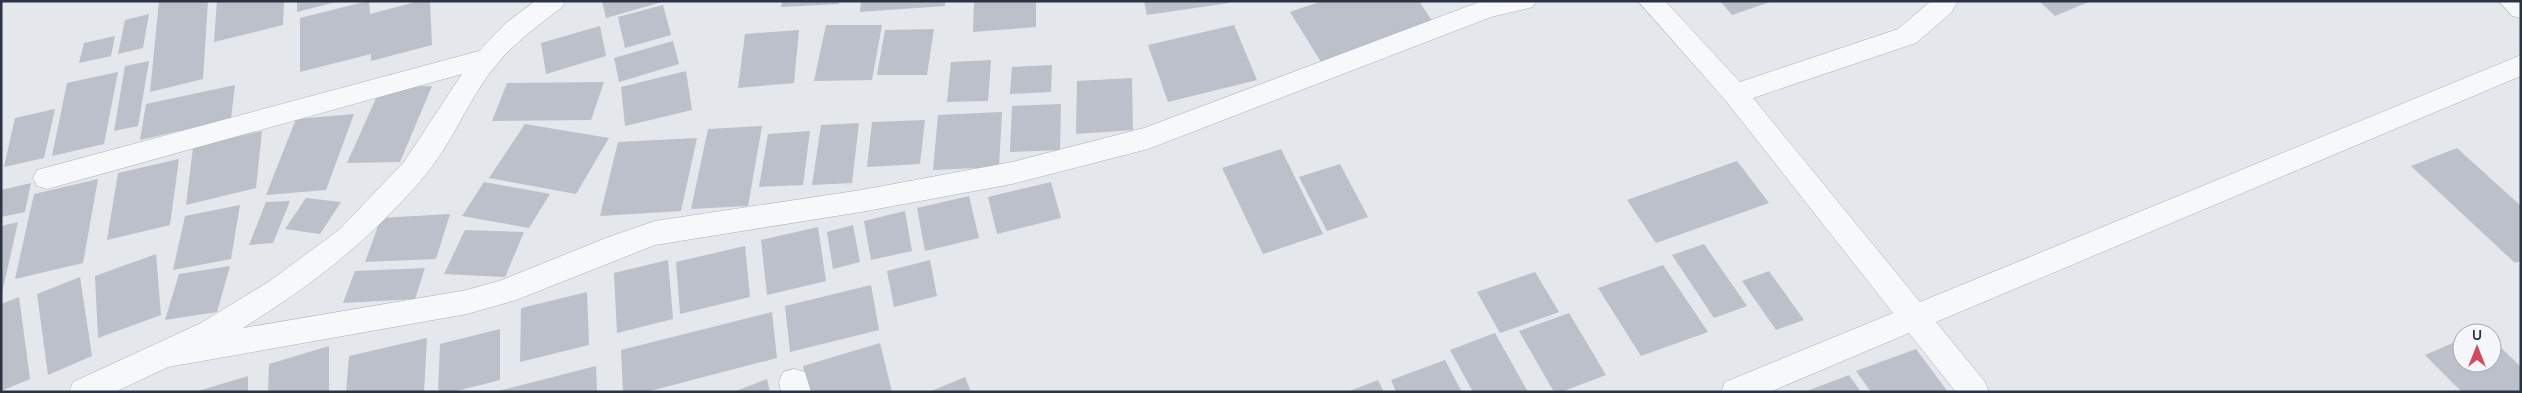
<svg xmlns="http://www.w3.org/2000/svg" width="2522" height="393" font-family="Cabin,sans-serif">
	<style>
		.building { fill: #bbc0ca }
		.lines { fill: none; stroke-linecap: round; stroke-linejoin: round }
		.street-casing { stroke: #a9aeb7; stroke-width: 1 }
		.street { fill: #f7f8fa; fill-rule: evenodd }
	</style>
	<rect width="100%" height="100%" fill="#e4e7ec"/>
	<path class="building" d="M159 1H208L203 79 150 92Z
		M217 1H284L283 25 214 42Z
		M297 1H336V2L297 12Z
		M368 1H369L370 14 419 1H430L432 45 371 61V54L300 72V18Z
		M602 1H662V2L606 18Z
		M782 1H839V4L781 7Z
		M861 1H945V6L860 12Z
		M974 1H1036V27L973 32Z
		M1144 1H1228L1229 3 1147 15Z
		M1322 1H1419L1434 24 1321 62 1290 12Z
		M1720 1H1770V2L1732 15Z
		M2039 1H2091L2055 16Z
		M663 5 671 35 625 48 618 17Z
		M149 14 143 48 118 54 125 20Z
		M826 25H882L872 80 814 81Z
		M1234 25 1257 80 1168 102 1148 45Z
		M600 26 606 56 546 74 541 43Z
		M934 29 927 75H877L885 30Z
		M799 30 794 83 738 88 745 34Z
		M115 36 111 56 79 63 84 43Z
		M673 41 679 64 619 82 614 58Z
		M991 60 988 101 947 102 951 62Z
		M149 61 138 126 114 131 125 66Z
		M1052 65 1051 92 1010 94 1012 67Z
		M686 71 692 110 625 126 621 87Z
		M118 72 104 144 52 156 67 83Z
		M1132 78 1133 130 1076 134 1077 81Z
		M604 82 591 120 492 121 507 83Z
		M235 85 231 119 140 140 146 104Z
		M432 86 400 162 347 163 381 87Z
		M1061 104 1060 150 1010 152 1012 106Z
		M55 109 44 158 4 167 15 118Z
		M1002 112 999 167 933 170 938 115Z
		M354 114 326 190 266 195 296 119Z
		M925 120 920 164 867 167 872 122Z
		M859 123 852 183 812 185 821 125Z
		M525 124 609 138 576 194 489 178Z
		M762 126 748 206 691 209 708 129Z
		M262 131 256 188 186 205 193 147Z
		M810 131 803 185 759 187 768 134Z
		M697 138 681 211 600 216 618 142Z
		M2457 148 2521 206V261L2515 263 2411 166Z
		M1281 149 1323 234 1263 254 1222 168Z
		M179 159 170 225 107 240 118 173Z
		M1737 161 1769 203 1656 243 1627 200Z
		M1340 164 1368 217 1327 231 1299 177Z
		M98 179 83 263 15 279 34 194Z
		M484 182 550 194 529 228 462 216Z
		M1051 182 1061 218 997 234 988 197Z
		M31 183 25 212 1 217V190Z
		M969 196 979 238 925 251 917 208Z
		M306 198 341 202 320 234 285 229Z
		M290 201 273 243 249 245 266 202Z
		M240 205 231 259 173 270 185 216Z
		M905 211 912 251 871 260 864 221Z
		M450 214 436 259 365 262 381 218Z
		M18 222 2 293H1V226Z
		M853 225 860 262 833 269 827 232Z
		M818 227 826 281 767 295 761 240Z
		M465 230 524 232 505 277 444 274Z
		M1704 244 1747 306 1714 318 1672 255Z
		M745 246 750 297 680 314 676 262Z
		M156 254 161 315 98 338 95 276Z
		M668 260 673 319 617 333 614 273Z
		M930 260 937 296 894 307 887 271Z
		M1663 265 1708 332 1641 356 1598 288Z
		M230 266 217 312 165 320 179 274Z
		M425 268 415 299 343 303 355 271Z
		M1769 271 1804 320 1776 330 1742 281Z
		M1535 272 1559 312 1500 333 1477 292Z
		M80 277 92 356 48 375 37 294Z
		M871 285 879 330 790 352 785 306Z
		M587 292 589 345 520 362 521 308Z
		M19 297 30 379 1 391V304Z
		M772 312 777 358 646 392H623L621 350Z
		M1569 313 1606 375 1561 392H1554L1519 331Z
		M500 329V380L453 392H438L440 344Z
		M1495 333 1528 392H1473L1450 350Z
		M427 338 424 392H346L349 356Z
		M2462 339V363H2492V339L2521 367V392H2462L2425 355Z
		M880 343 892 392H808L803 366Z
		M329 346V392H268L269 364Z
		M1916 349 1948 392H1871L1856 371Z
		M1445 360 1462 392H1396L1391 380Z
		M596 366 597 392H498V391Z
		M1849 375 1861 392H1804Z
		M248 376V392H198V391Z
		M965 377 971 392H929Z
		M767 379 770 392H733Z
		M1378 380 1384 392H1347Z"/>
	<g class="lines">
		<defs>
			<path id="street" d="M535 1H565L562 7C539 25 515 42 496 65 468 99 452 145 422 179 369 241 312 285 243 328L467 290 502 280 606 238 655 221 861 190 1012 162 1144 128 1482 1H1536L1533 7 1491 17 1148 149 1012 184 861 212 655 245 516 300 467 314 168 367 115 392H69L73 382 199 324 270 281 340 229 404 162 462 74 47 189 37 186 33 178 37 170 479 51 506 23Z
				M1638 1H1665L1740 82 1898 29 1931 1H1958L1951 13 1916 43 1753 98 1920 302 2521 55V76L1936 322 1985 382 1989 392H1956L1909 333 1770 392H1721L1725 382 1893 313 1726 101Z
				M2499 1H2521V18L2512 16Z
				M794 369 805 372 811 392H781L779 382 783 372Z"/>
		</defs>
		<use href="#street" class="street-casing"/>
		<use href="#street" class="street"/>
	</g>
	<rect width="2522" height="393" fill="none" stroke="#2b3445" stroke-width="5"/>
	<g transform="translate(2477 348)"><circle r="24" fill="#f4f6f9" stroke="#a4a8b1"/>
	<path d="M0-4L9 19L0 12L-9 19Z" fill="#d1495b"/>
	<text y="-8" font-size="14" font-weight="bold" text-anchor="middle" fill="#2b3445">U</text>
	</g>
</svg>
